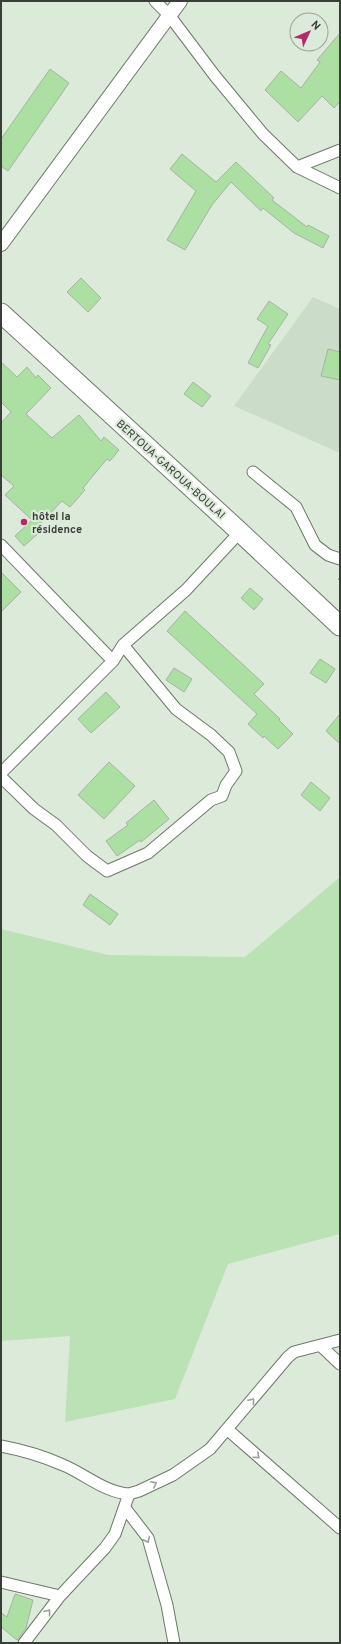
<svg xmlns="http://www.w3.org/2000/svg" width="341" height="1644" font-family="Overpass,sans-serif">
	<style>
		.built { fill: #cbddc8 }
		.green { fill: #bbe2b4 }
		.building { fill: #acdfa2; stroke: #a6b3a4 }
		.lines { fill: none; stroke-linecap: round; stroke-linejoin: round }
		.minor-casing { stroke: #6d796b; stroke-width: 13 }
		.tertiary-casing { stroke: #6d796b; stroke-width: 16 }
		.trunk-casing { stroke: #6d796b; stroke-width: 21 }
		.path { stroke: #a0ab9e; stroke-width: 2; stroke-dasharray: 3 3; stroke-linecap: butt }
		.minor { stroke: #fff; stroke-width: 11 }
		.tertiary { stroke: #fff; stroke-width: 14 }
		.trunk { stroke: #fff; stroke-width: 19 }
		.oneway { stroke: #9c9e9c }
		.poi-dot { fill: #b32a6a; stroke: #dcead9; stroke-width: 1.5 }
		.labels { text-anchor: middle; stroke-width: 4; stroke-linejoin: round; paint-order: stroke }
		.street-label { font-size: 11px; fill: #393e38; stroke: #dcead9 }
		.poi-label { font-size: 11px; font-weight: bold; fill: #393e38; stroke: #dcead9; text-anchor: start }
	</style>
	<rect width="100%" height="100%" fill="#dcead9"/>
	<path class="built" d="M313 297 340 309V453L234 406Z"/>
	<path class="green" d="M340 877V1234L228 1264 175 1399 65 1422 70 1336 1 1341V929L108 955 245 957Z"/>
	<path class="building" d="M340 33V102L334 108 322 96 298 122 265 90 281 71 301 88 320 62 317 60Z
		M50 69 69 83 8 171 1 166V139Z
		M182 154 216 182 236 162 274 198 272 200 307 227 308 225 329 236 323 248 294 233 263 208 261 211 231 182 212 205 185 250 167 240 196 191 170 169Z
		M81 278 101 298 88 312 67 292Z
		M269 301 288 314 268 344 271 345 258 368 248 363 268 326 257 319Z
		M328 349 340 352V380L321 376Z
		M1 362 17 377 27 367 36 378 38 375 51 388 26 414 52 438 79 415 101 441 104 437 119 450 110 461 107 459 92 477 83 488 85 490 70 507 62 501 38 526 42 530 24 546 15 536 32 520 5 495 14 486 1 475V423L11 412 1 402Z
		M193 382 211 396 202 407 184 394Z
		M1 572 21 592 1 612Z
		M250 588 263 599 254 610 241 598Z
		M185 611 264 684 254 694 280 719 279 720 293 734 278 749 264 736 263 738 248 724 257 714 167 631Z
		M320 659 335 669 326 683 310 673Z
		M174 668 192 679 184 692 166 680Z
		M106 692 120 707 91 733 78 719Z
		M340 714V744L326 731Z
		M109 762 135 786 104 819 78 795Z
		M311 782 330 798 320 811 301 795Z
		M154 800 169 819 141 842 140 840 117 856 106 841 128 825 126 823Z
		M90 894 118 914 110 925 83 905Z
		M15 1594 33 1600 26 1628 17 1640 1 1627V1613L7 1617Z"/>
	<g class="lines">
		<defs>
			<path id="minor" d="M155 1 169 15 215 76 263 134 297 167 340 188
				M297 167 340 150
				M253 472 296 507 315 545 328 555 340 559
				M1 545 113 661 123 645 186 590 240 532
				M1 773 113 661
				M1 777 34 809 56 825 87 856 107 871 148 853 211 800 222 796 226 785 236 771 229 752 211 735 176 709 123 645
				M321 1346 340 1364
				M228 1430 340 1528
				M1 1446C22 1450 43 1456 63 1465 85 1474 104 1492 129 1494
				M125 1508 148 1538 167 1605 174 1643
				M1 1582 60 1596
				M24 1643 60 1596 105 1548 115 1534 129 1494 139 1491 173 1475 210 1449 288 1357 294 1352 340 1340"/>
			<path id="tertiary" d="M1 244 180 1"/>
			<path id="trunk" d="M1 313 240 532 340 626"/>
		</defs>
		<use href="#minor" class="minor-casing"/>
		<use href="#tertiary" class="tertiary-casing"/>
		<use href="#trunk" class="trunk-casing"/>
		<path class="path" d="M338 579H340"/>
		<use href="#minor" class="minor"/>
		<use href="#tertiary" class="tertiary"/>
		<use href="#trunk" class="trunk"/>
	</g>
	<defs><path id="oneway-chevron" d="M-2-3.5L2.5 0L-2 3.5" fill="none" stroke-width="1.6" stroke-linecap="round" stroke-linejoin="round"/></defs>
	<g class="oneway">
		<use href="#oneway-chevron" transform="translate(252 1401) rotate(-50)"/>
		<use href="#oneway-chevron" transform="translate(257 1456) rotate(42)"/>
		<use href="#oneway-chevron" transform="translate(154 1484) rotate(-26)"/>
		<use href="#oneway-chevron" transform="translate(147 1540) rotate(65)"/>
		<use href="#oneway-chevron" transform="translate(48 1612) rotate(-53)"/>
	</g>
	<circle class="poi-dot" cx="24" cy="522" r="4"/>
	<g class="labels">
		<g class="street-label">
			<text transform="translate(171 469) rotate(42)" y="4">BERTOUA-GAROUA-BOULAI</text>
		</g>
		<g class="poi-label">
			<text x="32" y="520">hôtel la<tspan x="32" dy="13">résidence</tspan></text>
		</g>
	</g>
	<rect width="341" height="1644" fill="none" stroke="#393e38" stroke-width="4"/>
	<g transform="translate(309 32) rotate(46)"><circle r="19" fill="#dcead9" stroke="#9ba599"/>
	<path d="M0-3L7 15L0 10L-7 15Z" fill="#b32a6a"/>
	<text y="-6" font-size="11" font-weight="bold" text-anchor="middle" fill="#393e38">N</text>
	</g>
</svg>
